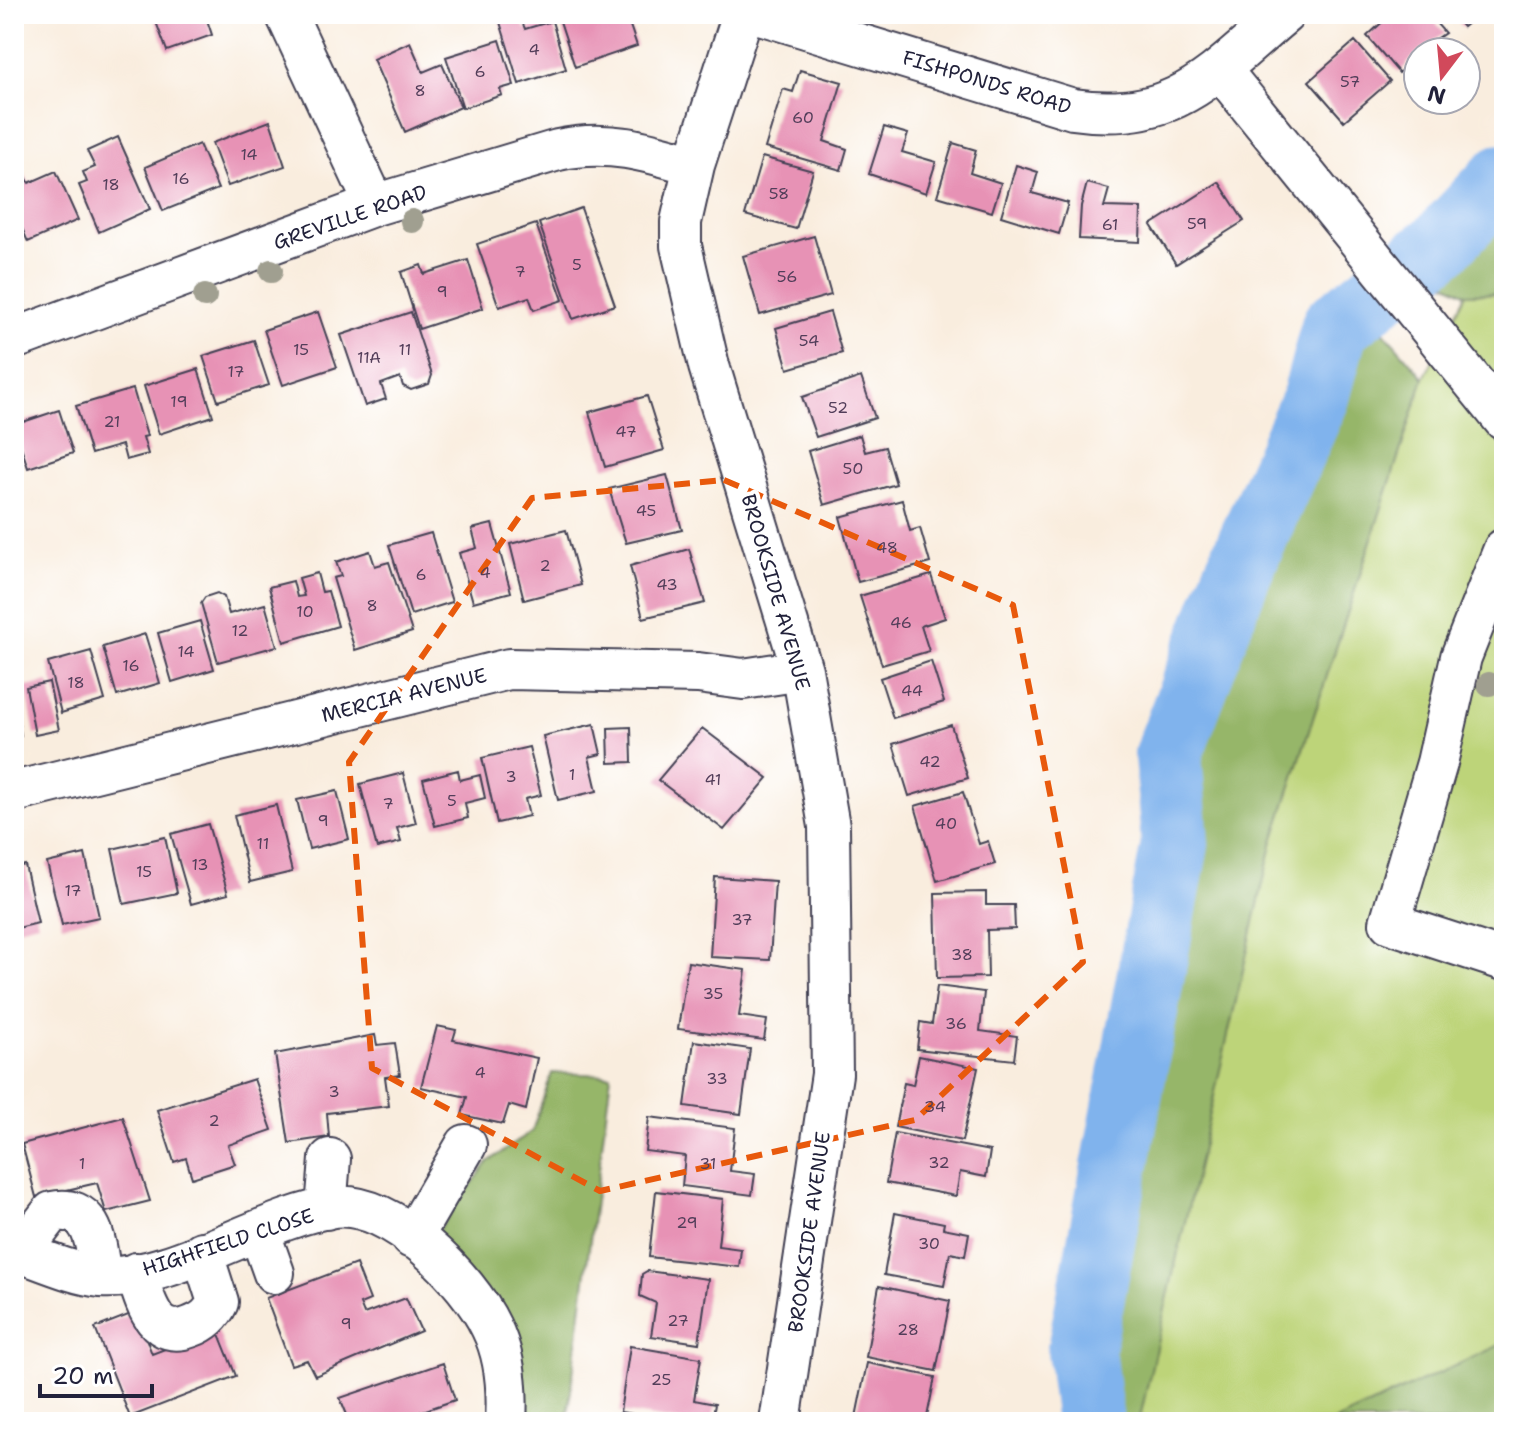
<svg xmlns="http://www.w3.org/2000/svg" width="1518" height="1436" font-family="'Shantell Sans',sans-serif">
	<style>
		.green { fill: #bdd479; stroke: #707b5a; stroke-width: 2 }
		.forest { fill: #96b669; stroke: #5c6c52; stroke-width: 2 }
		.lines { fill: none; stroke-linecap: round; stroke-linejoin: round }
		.river { stroke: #80b3ed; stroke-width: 68 }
		.building { fill: #e792b5 }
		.minor-casing { stroke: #424053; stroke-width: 44 }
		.minor { stroke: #fff; stroke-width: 40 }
		.tree { fill: #a09f90 }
		.marked { fill: none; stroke: #e8590c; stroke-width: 6; stroke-dasharray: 16 10; stroke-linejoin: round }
		.labels { text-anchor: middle; stroke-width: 8; stroke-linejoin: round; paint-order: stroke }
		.number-label { font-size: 16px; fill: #533e5a }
		.street-label { font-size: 20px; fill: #22223b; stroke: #fff }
	</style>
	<rect width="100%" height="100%" fill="#fff"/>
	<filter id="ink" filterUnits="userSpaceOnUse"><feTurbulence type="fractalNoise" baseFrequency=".0125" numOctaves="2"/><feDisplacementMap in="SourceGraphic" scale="16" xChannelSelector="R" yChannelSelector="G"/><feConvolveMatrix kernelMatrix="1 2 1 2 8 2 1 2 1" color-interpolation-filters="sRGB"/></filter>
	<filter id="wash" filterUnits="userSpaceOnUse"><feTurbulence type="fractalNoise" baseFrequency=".006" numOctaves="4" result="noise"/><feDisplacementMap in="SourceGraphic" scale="32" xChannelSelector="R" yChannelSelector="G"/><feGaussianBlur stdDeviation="1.8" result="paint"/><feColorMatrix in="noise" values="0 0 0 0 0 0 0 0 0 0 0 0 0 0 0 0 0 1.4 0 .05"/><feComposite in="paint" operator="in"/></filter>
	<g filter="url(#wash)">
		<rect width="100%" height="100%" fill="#f9edde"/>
		<path class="green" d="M1504 293V1413L1438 1422H1169L1139 1416 1272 844 1424 378 1466 294Z"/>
		<path class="forest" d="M1504 177V293L1466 294 1413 265 1440 245Z
			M1361 305 1424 378 1272 844 1139 1422H1093L1081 1350 1175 844 1164 755 1236 577 1316 397 1335 326Z
			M552 1073 611 1075 567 1422H506V1379L425 1248 488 1162 532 1131Z
			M1504 1343V1422H1333Z"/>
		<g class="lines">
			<path class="river" d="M1090 1422 1081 1350 1175 844 1168 755 1236 577 1316 397 1335 326 1440 245 1504 177"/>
		</g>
		<g id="blocks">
			<path class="building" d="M153 14H205L212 35 167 51Z
				M570 14H612L613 18 626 14 637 46 575 67 559 18Z
				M1386 14H1428L1445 33 1418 52 1399 73 1367 36 1388 17Z
				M1452 14H1479L1463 27Z
				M520 16 525 29 552 21 566 69 519 84 500 22Z
				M500 40 514 85 500 89 502 95 463 108 446 57Z
				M1355 41 1390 81 1344 121 1309 81Z
				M410 42 423 72 442 64 461 107 405 132 373 59Z
				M800 70 842 82 824 141 847 149 841 170 765 148 783 89 793 92Z
				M270 121 285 166 228 186 212 143Z
				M884 127 908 134 902 152 936 162 926 193 869 174Z
				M118 137 150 209 99 232 79 185 87 182 83 172 95 167 87 151Z
				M953 143 976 150 970 173 1001 183 992 212 937 196Z
				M199 144 218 189 163 211 145 167Z
				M762 157 813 171 796 229 745 215Z
				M1016 165 1038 172 1032 193 1068 203 1059 234 1001 216Z
				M23 170 29 183 56 171 78 220 28 242 14 210V174Z
				M1219 182 1244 221 1176 264 1151 225Z
				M1087 183 1109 189 1104 207 1141 208 1140 242 1079 239 1081 206Z
				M581 208 615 305 573 319 539 223Z
				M536 224 563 300 534 310 529 297 499 307 477 244Z
				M814 236 831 295 760 315 743 256Z
				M468 260 483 308 419 329 401 272 421 265 424 274Z
				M318 312 337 367 283 385 264 330Z
				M411 312 432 375 429 384 411 390 403 386 400 377 381 384 386 399 365 406 341 335Z
				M830 312 842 353 788 369 776 328Z
				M254 340 269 385 218 401 203 356Z
				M198 369 213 416 159 434 144 386Z
				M861 377 875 418 816 437 802 397Z
				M133 389 147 436 143 437 148 454 126 460 122 445 91 454 76 406Z
				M647 396 664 450 605 467 589 412Z
				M59 410 73 453 28 468 14 425Z
				M860 435 865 452 885 447 896 484 824 505 808 451Z
				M667 475 682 530 626 543 609 489Z
				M902 500 910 531 920 528 930 563 858 582 840 517Z
				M492 524 511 592 473 602 459 553 477 548 472 529Z
				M566 530 581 585 524 600 510 544Z
				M431 533 452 602 411 615 389 545Z
				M689 549 705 603 643 618 630 566Z
				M370 551 375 566 389 562 412 632 355 650 333 578 341 576 336 562Z
				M317 573 322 592 328 591 338 626 284 642 269 587 293 581 297 597 304 596 299 578Z
				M931 575 945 618 921 626 929 651 882 665 860 596Z
				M217 593 224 597 229 614 265 604 277 646 218 662 201 603 205 597Z
				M200 621 214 669 172 682 158 633Z
				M145 634 160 683 117 696 103 647Z
				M91 651 105 700 61 713 48 663Z
				M931 661 944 702 893 718 880 678Z
				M49 682 59 730 35 735 26 687Z
				M14 692 21 736 14 737Z
				M594 724 601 754 589 757 597 791 558 800 543 736Z
				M951 725 968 778 909 796 893 744Z
				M631 727 632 762 609 763 608 728Z
				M702 728 768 778 724 830 658 780Z
				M529 747 541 795 525 799 529 816 497 823 482 758Z
				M458 770 460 780 480 775 485 798 465 803 468 818 435 826 423 779Z
				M403 773 416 823 397 828 401 842 377 848 360 784Z
				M337 791 349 839 309 849 297 800Z
				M963 792 979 844 988 841 995 864 937 881 915 806Z
				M276 805 292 872 250 882 234 815Z
				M208 824 228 894 191 904 171 834Z
				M165 837 177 893 124 904 112 849Z
				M85 854 99 917 62 925 47 863Z
				M25 865 38 923 14 929V868Z
				M715 877 775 881 770 960 710 957Z
				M986 892V905H1014L1015 929 987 930 988 977 937 978 935 893Z
				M688 962 746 970 739 1016 767 1020 764 1040 678 1029Z
				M937 986 984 992 980 1031 1017 1036 1014 1060 917 1049 920 1022 932 1024Z
				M437 1026 456 1030 453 1040 537 1058 526 1110 509 1105 503 1124 462 1115 467 1097 421 1087Z
				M375 1035 377 1045 395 1043 400 1075 385 1077 389 1106 327 1113 329 1137 289 1143 275 1054Z
				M694 1041 750 1049 741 1114 685 1106Z
				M919 1056 978 1068 962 1141 895 1127 904 1083 913 1085Z
				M254 1079 272 1130 228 1145 235 1164 192 1178 186 1158 174 1162 157 1110Z
				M123 1117 150 1201 106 1212 97 1183 36 1197 22 1144Z
				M649 1117 735 1128 730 1171 755 1174 752 1195 682 1186 685 1156 645 1151Z
				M895 1133 990 1151 986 1177 960 1172 956 1196 886 1183Z
				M656 1191 723 1199 718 1246 741 1249 739 1267 649 1257Z
				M895 1213 944 1223 943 1228 969 1233 965 1256 950 1253 944 1286 884 1275Z
				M356 1264 370 1300 360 1304 364 1314 406 1298 421 1331 315 1376 307 1360 291 1365 266 1298Z
				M647 1271 708 1279 699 1343 651 1336 656 1303 640 1296 642 1274Z
				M879 1286 950 1301 936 1371 866 1357Z
				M136 1312 152 1354 217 1329 236 1376 130 1417 95 1328Z
				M630 1346 701 1358 694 1400 715 1404 712 1422H685L620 1412Z
				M443 1363 455 1400 420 1412 423 1422H350L340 1398Z
				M867 1363 935 1377 926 1422H855Z"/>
		</g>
	</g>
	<g filter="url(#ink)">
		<use href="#blocks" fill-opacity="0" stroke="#424053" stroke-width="2"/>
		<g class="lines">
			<defs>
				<path id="minor" d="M286 14 375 205
					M743 14 694 165 681 222V246L709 366 802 670 829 826 832 1074 780 1422
					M760 14 1073 109C1176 124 1211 75 1284 14
					M1220 69 1504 420
					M14 339 375 205 558 150C607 139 647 151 694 165
					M1504 549 1461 657 1437 763 1390 923 1504 960
					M14 792 509 669 698 673 743 679 802 670
					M326 1209 330 1159
					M259 1231 274 1273
					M412 1238 466 1145
					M14 1250C41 1259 73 1274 101 1277 170 1282 264 1217 334 1207 391 1199 469 1280 491 1327 505 1355 508 1391 506 1422
					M21 1252 52 1212C95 1203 96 1246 101 1277
					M136 1273C145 1299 153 1341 190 1327 204 1322 212 1315 218 1302L202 1252"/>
			</defs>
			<use href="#minor" class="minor-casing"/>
			<use href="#minor" class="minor"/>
		</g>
		<g class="tree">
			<circle cx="412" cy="221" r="12"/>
			<circle cx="271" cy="271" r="12"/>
			<circle cx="205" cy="296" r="12"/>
			<circle cx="1489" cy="684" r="12"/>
		</g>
	</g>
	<path class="marked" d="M724 480 1013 605 1083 962 915 1120 600 1191 372 1068 349 762 532 498Z"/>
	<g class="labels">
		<g class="number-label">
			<text x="534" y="55">4</text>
			<text x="480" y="77">6</text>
			<text x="1350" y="87">57</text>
			<text x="420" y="96">8</text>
			<text x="803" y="123">60</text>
			<text x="249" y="160">14</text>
			<text x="181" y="184">16</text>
			<text x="111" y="190">18</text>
			<text x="779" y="199">58</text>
			<text x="1197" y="229">59</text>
			<text x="1110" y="230">61</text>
			<text x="577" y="270">5</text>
			<text x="520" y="277">7</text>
			<text x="787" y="282">56</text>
			<text x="442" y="297">9</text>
			<text x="809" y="346">54</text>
			<text x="301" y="355">15</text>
			<text x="405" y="355">11</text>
			<text x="369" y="363">11A</text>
			<text x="236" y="377">17</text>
			<text x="179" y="407">19</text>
			<text x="838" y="413">52</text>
			<text x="112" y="427">21</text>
			<text x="626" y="437">47</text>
			<text x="853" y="474">50</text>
			<text x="646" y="516">45</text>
			<text x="887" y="553">48</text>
			<text x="545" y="571">2</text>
			<text x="485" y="578">4</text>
			<text x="421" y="580">6</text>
			<text x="667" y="590">43</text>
			<text x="372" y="611">8</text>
			<text x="305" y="617">10</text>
			<text x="901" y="628">46</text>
			<text x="240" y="636">12</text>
			<text x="186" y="657">14</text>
			<text x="131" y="671">16</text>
			<text x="76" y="688">18</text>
			<text x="912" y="696">44</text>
			<text x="930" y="767">42</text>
			<text x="572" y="780">1</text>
			<text x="511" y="782">3</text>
			<text x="713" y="785">41</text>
			<text x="452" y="806">5</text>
			<text x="388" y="809">7</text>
			<text x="323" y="826">9</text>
			<text x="946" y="829">40</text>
			<text x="263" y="849">11</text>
			<text x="200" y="870">13</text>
			<text x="144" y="877">15</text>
			<text x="73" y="896">17</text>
			<text x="742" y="925">37</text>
			<text x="962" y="960">38</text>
			<text x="713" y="999">35</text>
			<text x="956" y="1029">36</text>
			<text x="480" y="1078">4</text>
			<text x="717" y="1084">33</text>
			<text x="334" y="1097">3</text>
			<text x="935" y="1112">34</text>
			<text x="214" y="1126">2</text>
			<text x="939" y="1168">32</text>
			<text x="82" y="1169">1</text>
			<text x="708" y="1169">31</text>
			<text x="687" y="1228">29</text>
			<text x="929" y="1249">30</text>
			<text x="678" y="1326">27</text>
			<text x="346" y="1329">9</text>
			<text x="908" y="1335">28</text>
			<text x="661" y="1385">25</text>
		</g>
		<g class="street-label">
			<text transform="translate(987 82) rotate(17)" y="7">FISHPONDS ROAD</text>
			<text transform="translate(350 217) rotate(-19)" y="7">GREVILLE ROAD</text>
			<text transform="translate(776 592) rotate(74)" y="7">BROOKSIDE AVENUE</text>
			<text transform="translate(404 695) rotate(-14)" y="7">MERCIA AVENUE</text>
			<text transform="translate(809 1232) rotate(-82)" y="7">BROOKSIDE AVENUE</text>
			<text transform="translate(228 1242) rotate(-18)" y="7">HIGHFIELD CLOSE</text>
		</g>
	</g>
	<rect width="1518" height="1436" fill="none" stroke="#fff" stroke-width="48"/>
	<g transform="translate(1442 76) rotate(196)"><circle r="38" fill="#ffffff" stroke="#a7a7b1" stroke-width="2"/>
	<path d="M0-6L14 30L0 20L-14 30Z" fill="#d1495b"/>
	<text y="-12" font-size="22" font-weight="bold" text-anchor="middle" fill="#22223b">N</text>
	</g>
	<path d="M40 1384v12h112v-12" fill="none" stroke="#22223b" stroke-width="4"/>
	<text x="52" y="1384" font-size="24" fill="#22223b" stroke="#ffffff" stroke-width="6" paint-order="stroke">20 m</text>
</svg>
